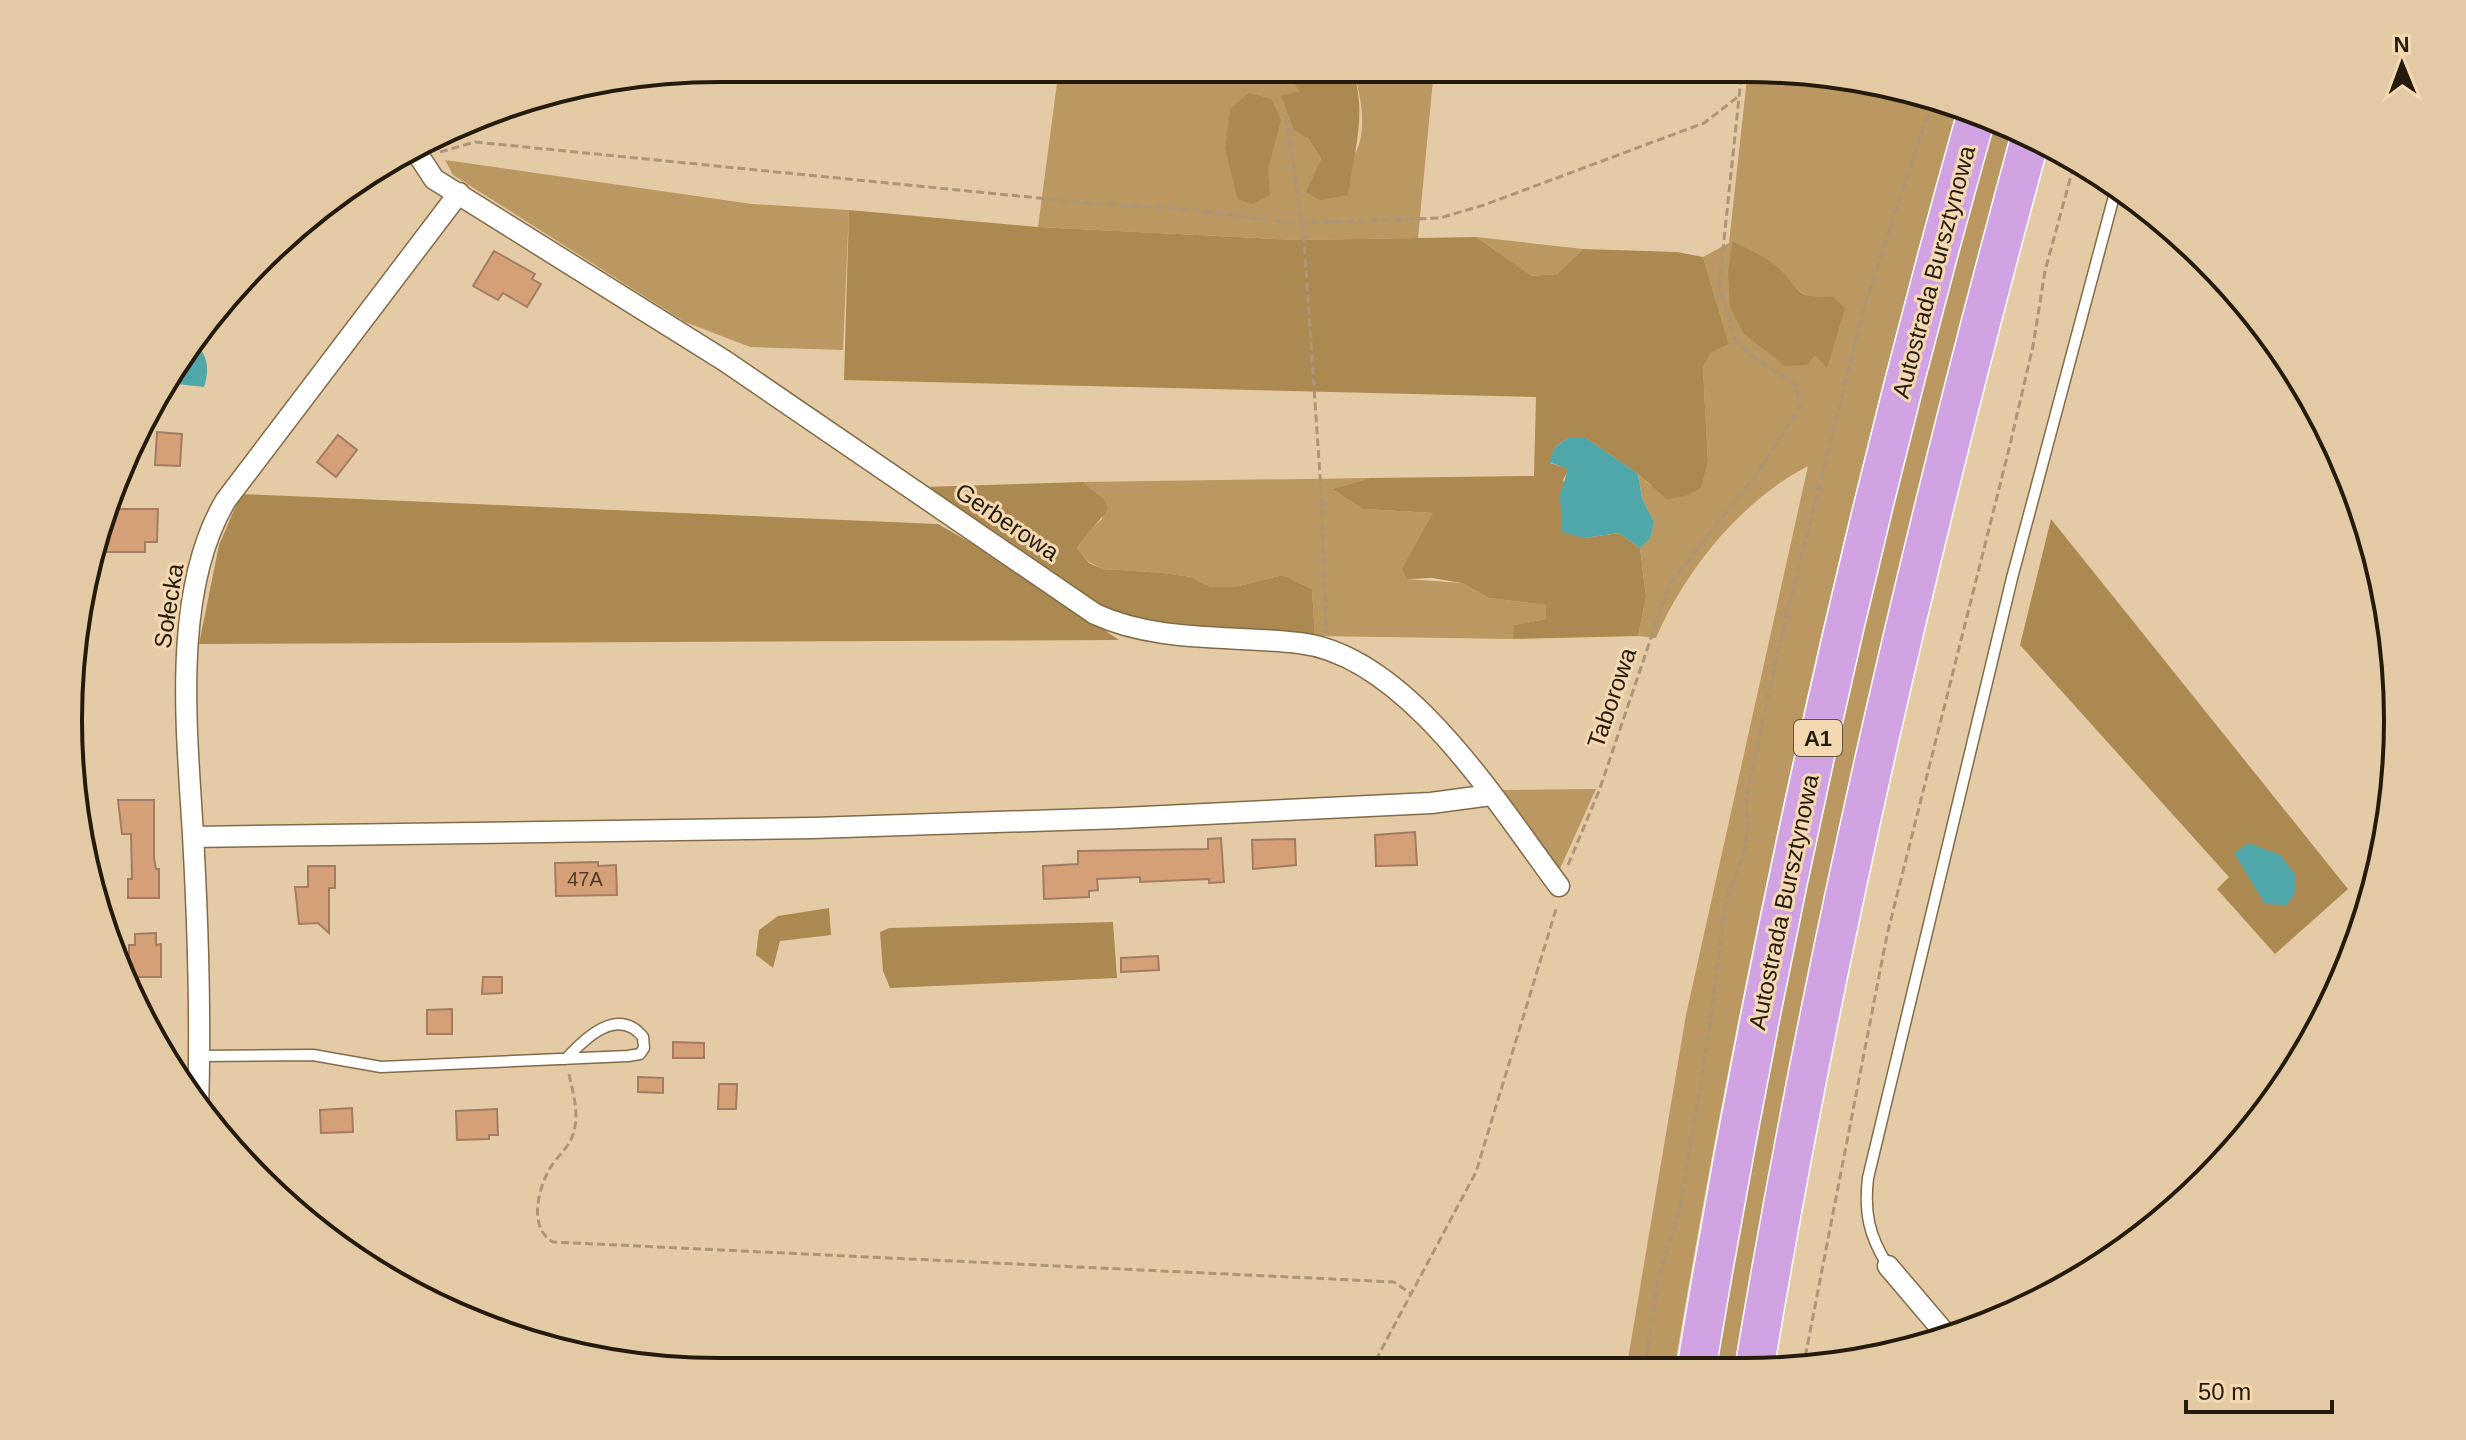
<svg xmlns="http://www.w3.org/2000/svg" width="2466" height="1440" font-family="Arial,sans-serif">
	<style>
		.green { fill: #bb9761; fill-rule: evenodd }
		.forest { fill: #ad8952 }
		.water { fill: #4fa7a9 }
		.building { fill: #d59f77; stroke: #a27d63; stroke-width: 2 }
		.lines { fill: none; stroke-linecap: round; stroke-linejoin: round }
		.lane-casing { stroke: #836b48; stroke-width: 13 }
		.street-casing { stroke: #836b48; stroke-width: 23 }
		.highway-casing { stroke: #fff; stroke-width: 41 }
		.path { stroke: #ab9677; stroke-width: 3; stroke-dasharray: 8 4; stroke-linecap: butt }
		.lane { stroke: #fff; stroke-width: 10 }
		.street { stroke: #fff; stroke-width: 20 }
		.highway { stroke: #d2a3e3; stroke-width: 38 }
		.labels { text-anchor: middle; stroke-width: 6; stroke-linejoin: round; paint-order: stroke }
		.number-label { font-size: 20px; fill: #513c27 }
		.shield { fill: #f3d8b1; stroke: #63543e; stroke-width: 2 }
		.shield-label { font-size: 22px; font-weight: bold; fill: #251b0c }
		.street-label { font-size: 24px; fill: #251b0c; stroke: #f3d8b1 }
		.rim { fill: none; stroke: #251b0c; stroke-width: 4 }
	</style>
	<rect width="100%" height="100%" fill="#e5cba5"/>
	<path class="green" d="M1059 68 1285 69 1301 92 1308 138 1321 159 1307 192C1320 182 1344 170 1353 157 1369 133 1361 93 1352 69H1434L1418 238 1297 240 1038 227ZM1225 150H1271L1268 169 1237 199Z
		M1748 69H1789L1959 104C1840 521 1746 943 1674 1371H1626L1686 1015 1808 466C1741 501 1686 569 1656 638L1638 636 1646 597 1640 548 1650 539 1654 522 1642 498 1638 474 1650 485 1708 461 1703 368 1709 353 1729 344 1703 257 1729 243ZM1733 241C1752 251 1801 297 1813 298 1818 299 1827 297 1832 296L1827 367Z
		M1988 119 2019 134 1742 1371H1708L1831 737Z
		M445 160 752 204 849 210 843 350 750 347 685 322 453 175Z
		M1476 237 1583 249 1557 274 1532 276Z
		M1370 478 1332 489 1363 509 1433 513 1407 579 1462 583 1489 598 1546 605 1547 619 1515 625 1513 639 1315 636 1312 589 1283 575 1235 587H1211L1191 577 1164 573 1103 569 1089 562 1077 550 1084 535 1102 519 1103 498 1083 482Z
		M1596 789 1559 871 1497 790Z"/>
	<path class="forest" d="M1285 69H1352C1368 112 1354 151 1348 195L1319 200 1306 192 1321 159 1308 138 1294 130 1281 95 1300 92Z
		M1249 93 1271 99 1281 120 1268 169 1270 195 1253 204 1237 199 1225 150 1230 109Z
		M849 210 1038 227 1297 240 1476 237 1532 276 1557 274 1583 249 1677 252 1703 257 1729 344 1710 353 1703 368 1708 461 1701 488 1685 496 1667 499 1638 474 1586 438H1568L1555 447 1550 463 1569 469 1563 480 1584 538 1619 533 1640 548 1646 597 1638 636 1513 639 1514 625 1546 619V605L1489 598 1462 583 1432 578 1407 579 1402 569 1433 513 1363 509 1332 489 1370 478 1534 476 1536 397 844 380Z
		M1733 241C1746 249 1762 255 1774 264 1799 284 1792 301 1832 296L1845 308 1827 368 1815 355 1807 365 1785 366 1743 333 1730 307 1728 273Z
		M1083 482 1103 498 1108 508C1099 524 1085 532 1077 549L1089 563 1103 569 1164 573 1191 577 1211 587H1235L1283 575 1312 589 1315 636 1152 625 1099 607 925 487Z
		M241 494 938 524 999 559 1119 640 199 644 219 545Z
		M2051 519 2348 889 2275 954 2217 889 2229 877 2020 645Z
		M829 908 831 935 780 941 773 968 756 955 759 930 778 916Z
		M1113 922 1117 978 890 988 883 971 880 932 889 928Z"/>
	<path class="water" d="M192 343C208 351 210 370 204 387L168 383 178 357Z
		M1568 438H1586L1638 474 1642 498 1654 522 1650 539 1640 548 1619 533 1584 538 1562 532 1560 495 1568 469 1549 462 1555 447Z
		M2249 843 2280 855 2295 874V893L2287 905 2265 904 2234 853Z"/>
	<path class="building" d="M494 251 535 274 532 279 541 284 527 307 503 293 498 300 473 286Z
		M157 432 182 434 180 466 155 465Z
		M338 435 357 450 336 477 317 462Z
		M109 509H158L157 542H145V552H90Z
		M118 800H154V858L156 869H159V898H128V879H132L131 834H122Z
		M1415 832 1417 865 1376 866 1375 835Z
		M1221 838 1224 882 1209 883V879L1140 882V877L1097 879 1098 890 1089 891V897L1044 899 1043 866 1078 864V851L1208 849V839Z
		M1295 839 1296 865 1253 869 1252 840Z
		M598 862V866L616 865 617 895 556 896 555 863Z
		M308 866H335V888H329V933L318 923 299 924 295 887H308Z
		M156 933V945L161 944V977H129V945H135V934Z
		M1158 956 1159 970 1121 972V958Z
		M483 977H502V993L482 994Z
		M452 1009V1034H427V1010Z
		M673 1042 704 1043V1058H673Z
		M638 1077 663 1078V1093L638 1092Z
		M719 1084H737L736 1109H718Z
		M352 1108 353 1132 321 1133 320 1110Z
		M497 1109 498 1135H489V1139L457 1140 456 1111Z"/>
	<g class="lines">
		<defs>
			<path id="lane" d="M200 1056 313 1055 381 1067 628 1056 640 1054 644 1048 643 1037C618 1006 585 1038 566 1059
				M1888 1266C1869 1236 1864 1213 1868 1178L2012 578 2117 185"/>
			<path id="street" d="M417 153 434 179 725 361 1095 614C1158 643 1231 635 1299 643 1407 655 1498 805 1559 886
				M193 837 813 828 1122 818 1431 803 1491 795
				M198 1109C201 1018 198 926 193 835 187 732 171 591 226 500L459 193
				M1888 1266 1950 1339"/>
			<path id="highway" d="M1696 1371C1766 947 1860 527 1977 113
				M1754 1371C1823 955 1919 545 2030 139"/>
		</defs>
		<use href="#lane" class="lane-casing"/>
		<use href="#street" class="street-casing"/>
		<use href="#highway" class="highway-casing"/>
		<path class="path" d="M1286 116 1304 240 1321 490 1326 631
			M440 152 475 142 1099 204 1175 208 1292 223 1440 218 1484 205 1704 123 1739 96
			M1568 865 1599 791 1669 585 1758 472 1801 406 1795 385 1752 356 1735 339 1719 287 1742 69
			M569 1074C573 1093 579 1112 574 1131 571 1146 558 1155 550 1168 538 1189 528 1228 553 1242L1394 1282 1410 1293
			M1803 1368 1887 935 2009 449 2033 346 2045 271 2075 161
			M1370 1371 1476 1172 1557 906
			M1644 1371 1659 1275 1680 1209 1707 1045 1726 901 1743 856 1748 828 1746 798 1780 642 1865 304 1933 98"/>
		<use href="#lane" class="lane"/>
		<use href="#street" class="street"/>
		<use href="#highway" class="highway"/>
	</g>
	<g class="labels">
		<g class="number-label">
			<text x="585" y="886">47A</text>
		</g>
		<rect class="shield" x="1794" y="720" width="48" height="36" rx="6"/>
		<g class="shield-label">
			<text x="1818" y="746">A1</text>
		</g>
		<g class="street-label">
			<text transform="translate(1934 272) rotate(-75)" y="8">Autostrada Bursztynowa</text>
			<text transform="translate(1007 522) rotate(34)" y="8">Gerberowa</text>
			<text transform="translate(169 606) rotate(-81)" y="8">Sołecka</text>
			<text transform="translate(1612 698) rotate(-71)" y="8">Taborowa</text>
			<text transform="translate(1784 902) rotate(-78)" y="8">Autostrada Bursztynowa</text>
		</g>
	</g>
	<path d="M0 0H2466V1440H0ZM720 82H1746A638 638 0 0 1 2384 720V720A638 638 0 0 1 1746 1358H720A638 638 0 0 1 82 720V720A638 638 0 0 1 720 82Z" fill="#e3c9a4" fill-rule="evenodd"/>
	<path class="rim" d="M720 82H1746A638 638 0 0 1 2384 720V720A638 638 0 0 1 1746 1358H720A638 638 0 0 1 82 720V720A638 638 0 0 1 720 82Z"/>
	<g transform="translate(2402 64) rotate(359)" stroke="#f3d8b1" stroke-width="6" paint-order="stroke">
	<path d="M0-6L14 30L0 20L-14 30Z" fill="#251b0c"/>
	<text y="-12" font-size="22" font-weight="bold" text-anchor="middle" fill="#251b0c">N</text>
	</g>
	<path d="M2186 1400v12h146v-12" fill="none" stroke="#251b0c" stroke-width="4"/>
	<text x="2198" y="1400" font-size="24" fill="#251b0c" stroke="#f3d8b1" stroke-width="6" paint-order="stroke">50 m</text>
</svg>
